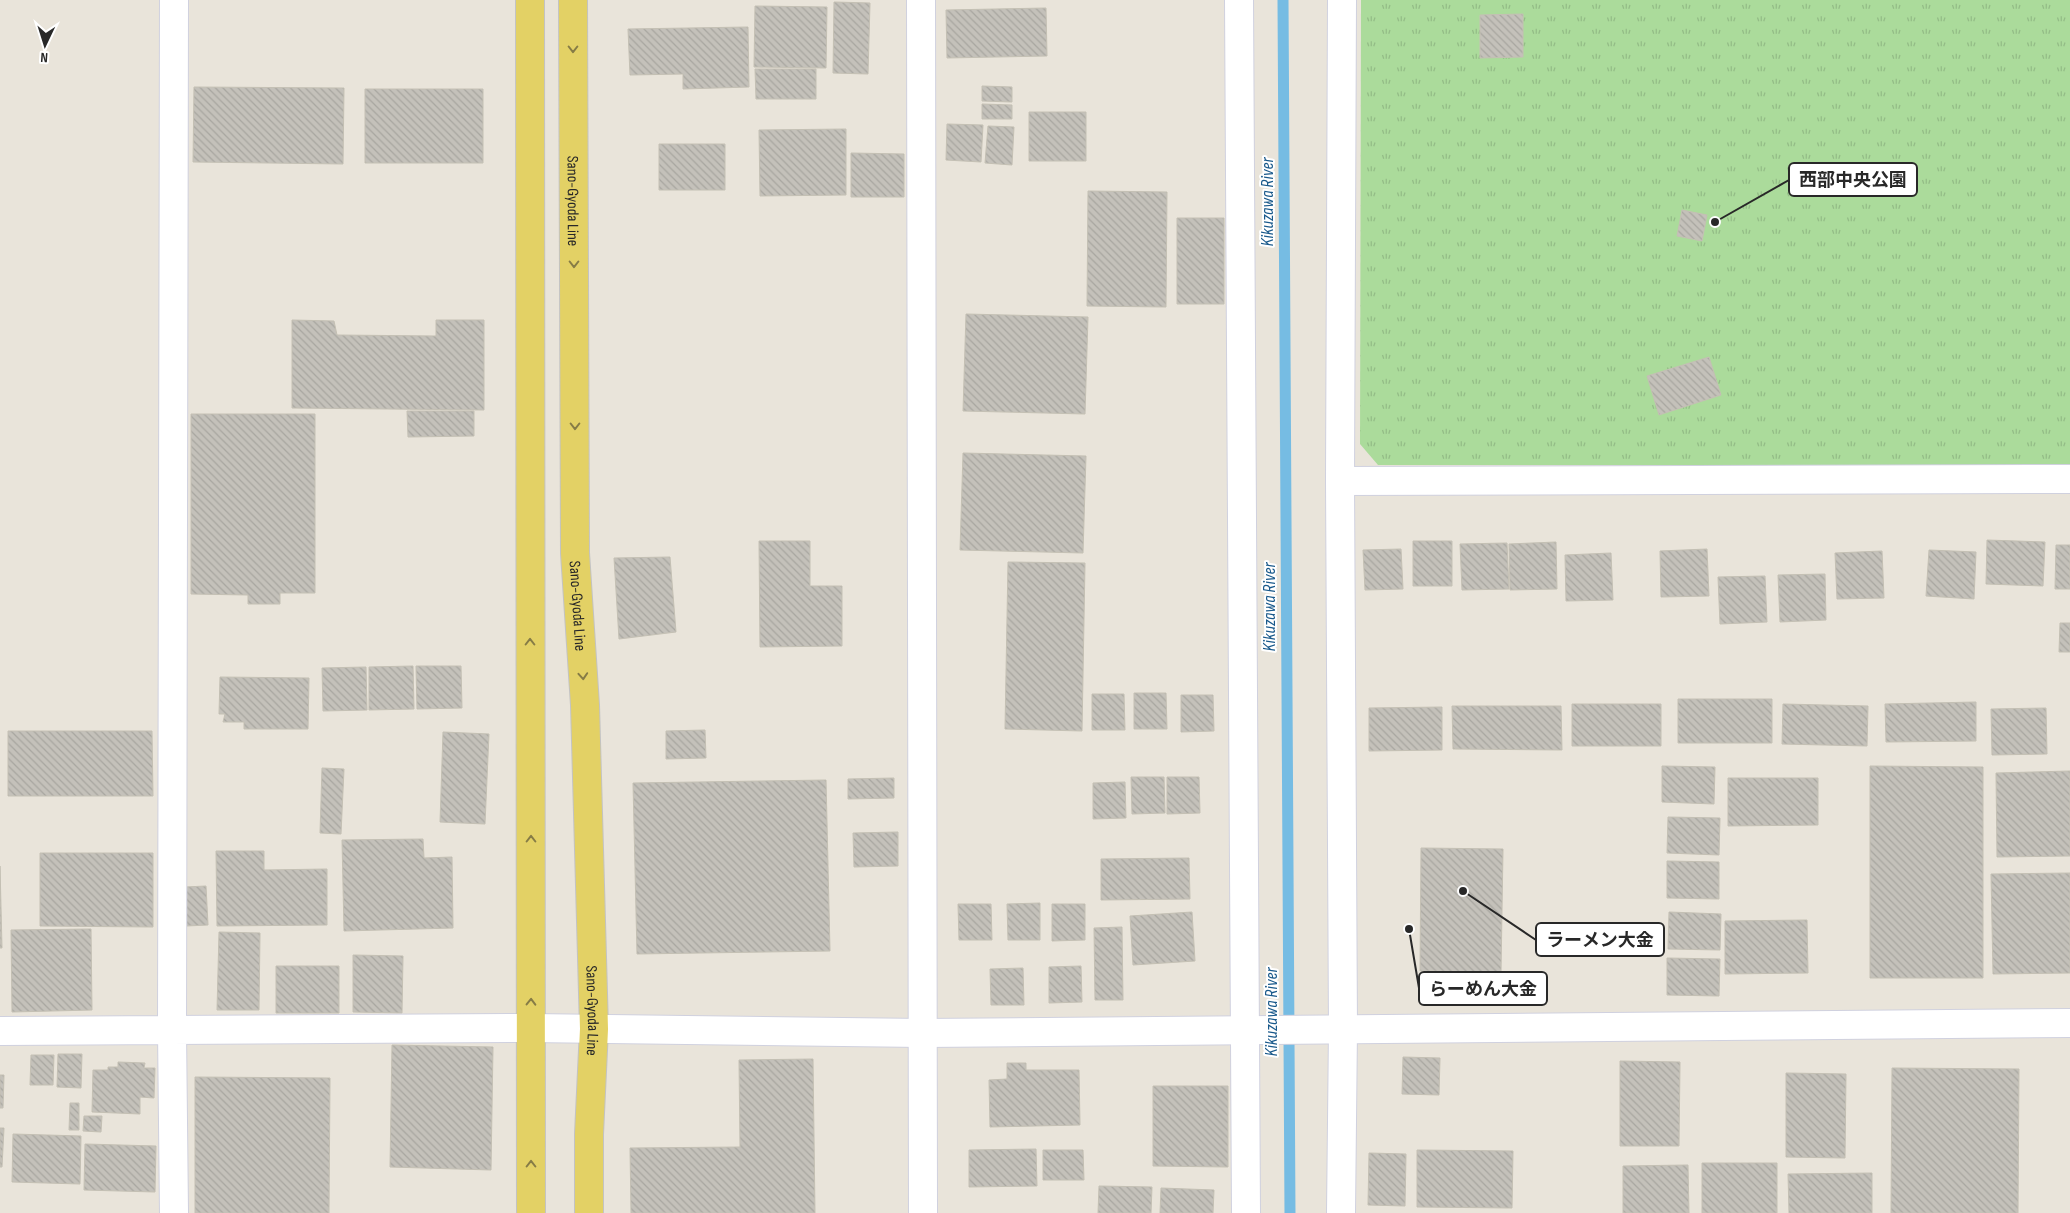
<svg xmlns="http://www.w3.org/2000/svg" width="2070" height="1213" font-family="'Sofia Sans Condensed','Noto Sans JP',sans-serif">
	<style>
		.park { fill: url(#park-tufts) }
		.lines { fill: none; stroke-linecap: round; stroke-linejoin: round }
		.stream { stroke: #76bce3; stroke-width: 11 }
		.building { fill: url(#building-back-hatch); stroke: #c4c0b4 }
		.street-casing { stroke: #d0d1df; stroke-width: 30 }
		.secondary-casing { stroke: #d0d1df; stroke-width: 30 }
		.primary-casing { stroke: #c3c3c3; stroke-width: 30 }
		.street { stroke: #fff; stroke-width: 28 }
		.secondary { stroke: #fff; stroke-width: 28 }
		.primary { stroke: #e3d165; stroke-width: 28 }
		.oneway { stroke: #867c46 }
		.labels { text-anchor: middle; stroke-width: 4; stroke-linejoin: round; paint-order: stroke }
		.street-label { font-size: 16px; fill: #282828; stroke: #fff }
		.water-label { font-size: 18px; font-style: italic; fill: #19598b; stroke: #fff }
		.leader { fill: none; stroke: #282828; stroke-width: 2 }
		.callout-dot { fill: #282828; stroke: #fff; stroke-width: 2 }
		.callout { fill: #fff; stroke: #282828; stroke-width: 2 }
		.callout-label { font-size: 18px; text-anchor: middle; font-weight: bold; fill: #282828 }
	</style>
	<defs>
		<pattern id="park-tufts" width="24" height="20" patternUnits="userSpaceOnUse" patternTransform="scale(1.25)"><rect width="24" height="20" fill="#abdb9b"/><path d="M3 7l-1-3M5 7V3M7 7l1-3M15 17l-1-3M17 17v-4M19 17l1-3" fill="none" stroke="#93bc86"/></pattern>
		<pattern id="building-back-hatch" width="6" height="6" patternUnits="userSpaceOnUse" patternTransform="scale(1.25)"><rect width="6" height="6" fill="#c4c1ba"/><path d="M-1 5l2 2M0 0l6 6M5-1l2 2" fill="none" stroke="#a8a6a0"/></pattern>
	</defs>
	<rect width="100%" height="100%" fill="#e9e4da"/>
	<path class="park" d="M1361 0H2070V465H1378L1360 444Z"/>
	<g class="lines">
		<path class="stream" d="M1283 0 1290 1213"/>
	</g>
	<path class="building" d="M834 2 870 3 868 74 833 73Z
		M755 6 827 7 826 68 754 67Z
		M1046 8 1047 56 947 58 946 10Z
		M1523 14V57L1480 58V15Z
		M748 27 749 87 683 89V74L630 75 628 29Z
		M755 69H816V99H756Z
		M982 86 1012 87V102L982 101Z
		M194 87 344 88 343 164 193 162Z
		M365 89H483V163H365Z
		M982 104 1012 105V119H982Z
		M1029 112H1086V161H1029Z
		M947 124 983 125 981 162 946 160Z
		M988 126 1014 127 1012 165 985 163Z
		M846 129V195L760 196 759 130Z
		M659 144H725V190H659Z
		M851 153 904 154V197H851Z
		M1088 191 1167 192 1166 307 1087 306Z
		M1682 210 1707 215 1702 241 1677 236Z
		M1177 218H1224V304H1177Z
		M966 314 1088 317 1085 414 963 411Z
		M292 320 334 321 337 335 436 336V320H484V410L292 408Z
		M1709 357 1721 395 1659 415 1647 376Z
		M407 411H474V436L408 437Z
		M191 414H315V593H280V604H248V595L191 594Z
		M963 453 1086 456 1083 553 960 550Z
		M1987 540 2045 542 2043 586 1986 584Z
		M759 541H810V586H842V646L760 647Z
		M1413 541H1452V586H1413Z
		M1556 542 1557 589 1510 590 1509 544Z
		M1507 543 1509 589 1462 590 1460 544Z
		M2056 545H2070V589H2055Z
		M1401 549 1403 589 1365 590 1363 550Z
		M1707 549 1709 596 1661 597 1660 551Z
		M1929 550 1976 552 1974 599 1926 596Z
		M1882 551 1884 598 1837 599 1835 553Z
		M1611 553 1613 600 1566 601 1565 555Z
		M670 557 676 632 619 639 614 558Z
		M1008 562 1085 563 1082 731 1005 729Z
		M1825 574 1826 620 1780 622 1778 575Z
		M1765 576 1767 622 1720 624 1718 577Z
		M2060 623H2070V652H2059Z
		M413 666 414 709 369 710V667Z
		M416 666H461L462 708 417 709Z
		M366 667 367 710 323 711 322 668Z
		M220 677 309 678 308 729H244V722H223L225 714H219Z
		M1134 693H1166L1167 729H1134Z
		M1092 694H1124L1125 730H1092Z
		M1181 695H1213L1214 731 1181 732Z
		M1678 699H1772V743H1678Z
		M1976 702V741L1886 742 1885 704Z
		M1572 704H1661V746H1572Z
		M1783 704 1868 706 1867 746 1782 744Z
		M1452 706H1561L1562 750 1453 749Z
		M1442 707V750L1369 751V708Z
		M2046 708 2047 754 1992 755 1991 709Z
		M705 730 706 758 666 759V731Z
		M8 731H152L153 796H8Z
		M443 732 489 734 485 824 440 822Z
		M1662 766 1715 767 1714 804 1662 802Z
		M1870 766 1983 767V978H1870Z
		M322 768 344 769 341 834 320 833Z
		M2070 771V856L1997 857 1996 773Z
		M1131 777H1164L1165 813 1132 814Z
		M1167 777H1199L1200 813 1167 814Z
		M894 778V798L848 799V779Z
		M1728 778H1818V825L1728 826Z
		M826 780 830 951 637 954 633 783Z
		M1125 782 1126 818 1093 819V783Z
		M1668 817 1720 818 1719 855 1667 853Z
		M898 832V866L854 867 853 833Z
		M423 839 424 858 452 857 453 928 344 931 342 840Z
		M1421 848 1503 849 1501 972 1420 971Z
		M216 851H264V870L327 869V925L217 926Z
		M40 853H153V927L40 926Z
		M1189 858 1190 899 1101 900V859Z
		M1667 861 1719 862V899L1667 898Z
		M0 866 2 948H0Z
		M2070 873V973L1993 974 1991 874Z
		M206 886 208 925 186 926 185 887Z
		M1040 903V940H1008L1007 904Z
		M958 904H991L992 940H959Z
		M1052 904H1085V940L1052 941Z
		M1192 912 1195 961 1133 965 1130 916Z
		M1669 912 1721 914 1720 950 1668 949Z
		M1807 920 1808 973 1725 974V921Z
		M1122 927 1123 1000H1095L1094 928Z
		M91 929 92 1010 12 1012 11 930Z
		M219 932 260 933 259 1010H217Z
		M353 955 403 956 402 1013 353 1012Z
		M1667 958 1720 959 1719 996 1667 995Z
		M276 966H339V1013H276Z
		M1081 966 1082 1002 1049 1003V967Z
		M1023 968 1024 1005H991L990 969Z
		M392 1045 493 1047 491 1170 390 1167Z
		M58 1054H82L81 1088 57 1087Z
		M31 1055H54L53 1085H30Z
		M1403 1057 1440 1058 1439 1095 1402 1094Z
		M813 1059 815 1213H631L630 1148 740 1147 739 1060Z
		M1620 1061 1680 1062 1679 1146H1620Z
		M118 1062 145 1063 144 1068H155L154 1098 140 1097V1114L92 1112 93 1070H108V1067H118Z
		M1007 1063H1026V1070H1079L1080 1125 990 1127 989 1080 1007 1079Z
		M1892 1068 2019 1069 2018 1213H1891Z
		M1786 1073 1846 1074 1845 1158 1786 1157Z
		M0 1075H4L3 1108H0Z
		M195 1077 330 1078 329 1213H195Z
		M1153 1086H1228V1167L1153 1166Z
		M70 1103H79V1130H69Z
		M84 1116H102L101 1132 83 1131Z
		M0 1128H4L2 1167H0Z
		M13 1134 81 1136 80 1184 12 1182Z
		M85 1144 156 1146 155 1192 84 1190Z
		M1036 1149 1037 1186 969 1187V1150Z
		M1043 1150H1083L1084 1180H1043Z
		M1417 1150 1513 1151 1512 1208 1417 1207Z
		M1369 1153 1406 1154 1405 1206 1368 1205Z
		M1702 1163H1777V1213H1702Z
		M1688 1165 1689 1213H1623V1166Z
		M1872 1173V1213H1789L1788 1174Z
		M1099 1186 1152 1187 1151 1213H1098Z
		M1161 1188 1214 1190 1213 1213H1160Z"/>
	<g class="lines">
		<defs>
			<path id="street" d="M921 0 923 1213
				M1239 0 1246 1213
				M1340 481 2070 479
				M0 1031 530 1028
				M174 1213 172 1030 174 0
				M1341 1213 1343 1029 1340 481 1342 0"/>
			<path id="secondary" d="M530 1028 923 1033 2070 1023"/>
			<g id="primary">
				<path d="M530 0 531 1213"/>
				<path id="s1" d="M573 0 575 553 585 705 594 1029 589 1134V1213"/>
			</g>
		</defs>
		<use href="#street" class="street-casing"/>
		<use href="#secondary" class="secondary-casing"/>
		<use href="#primary" class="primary-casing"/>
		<use href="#street" class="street"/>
		<use href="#secondary" class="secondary"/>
		<use href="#primary" class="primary"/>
	</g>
	<defs><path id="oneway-chevron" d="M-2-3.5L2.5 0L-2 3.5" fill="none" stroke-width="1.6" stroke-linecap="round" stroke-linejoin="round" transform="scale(1.25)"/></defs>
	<g class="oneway">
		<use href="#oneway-chevron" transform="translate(573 49) rotate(90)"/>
		<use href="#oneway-chevron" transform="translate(574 264) rotate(90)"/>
		<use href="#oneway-chevron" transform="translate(575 426) rotate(90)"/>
		<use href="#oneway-chevron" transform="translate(530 642) rotate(-90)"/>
		<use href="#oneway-chevron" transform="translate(583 676) rotate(86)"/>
		<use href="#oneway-chevron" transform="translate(531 839) rotate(-90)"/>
		<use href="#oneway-chevron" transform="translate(531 1002) rotate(-89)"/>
		<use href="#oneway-chevron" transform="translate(531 1164) rotate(-90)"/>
	</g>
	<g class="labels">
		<g class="street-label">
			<text dy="6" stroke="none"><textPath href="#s1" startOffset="201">Sano-Gyoda Line</textPath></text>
			<text dy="6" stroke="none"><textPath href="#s1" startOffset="606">Sano-Gyoda Line</textPath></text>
			<text dy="6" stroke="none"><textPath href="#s1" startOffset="1011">Sano-Gyoda Line</textPath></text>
		</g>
		<g class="water-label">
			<text transform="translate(1267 202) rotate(-90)" y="6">Kikuzawa River</text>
			<text transform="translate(1269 607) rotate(-90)" y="6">Kikuzawa River</text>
			<text transform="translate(1271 1012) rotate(-90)" y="6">Kikuzawa River</text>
		</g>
	</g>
	<path class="leader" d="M1715 222L1789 180M1463 891L1536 940M1409 929L1419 988"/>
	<g class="callout-dot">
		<circle cx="1715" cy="222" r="5"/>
		<circle cx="1463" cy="891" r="5"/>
		<circle cx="1409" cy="929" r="5"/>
	</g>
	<g class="callout">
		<rect x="1789" y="163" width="128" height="33" rx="5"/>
		<rect x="1536" y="923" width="128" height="33" rx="5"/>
		<rect x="1419" y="972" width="128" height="33" rx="5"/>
	</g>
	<g class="callout-label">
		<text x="1853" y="186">西部中央公園</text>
		<text x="1600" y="946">ラーメン大金</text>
		<text x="1483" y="995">らーめん大金</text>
	</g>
	<g transform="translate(45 45) rotate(184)" stroke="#ffffff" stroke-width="4" paint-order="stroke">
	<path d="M0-4L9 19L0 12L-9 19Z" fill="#282828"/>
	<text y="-8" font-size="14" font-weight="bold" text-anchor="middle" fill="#282828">N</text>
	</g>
</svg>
